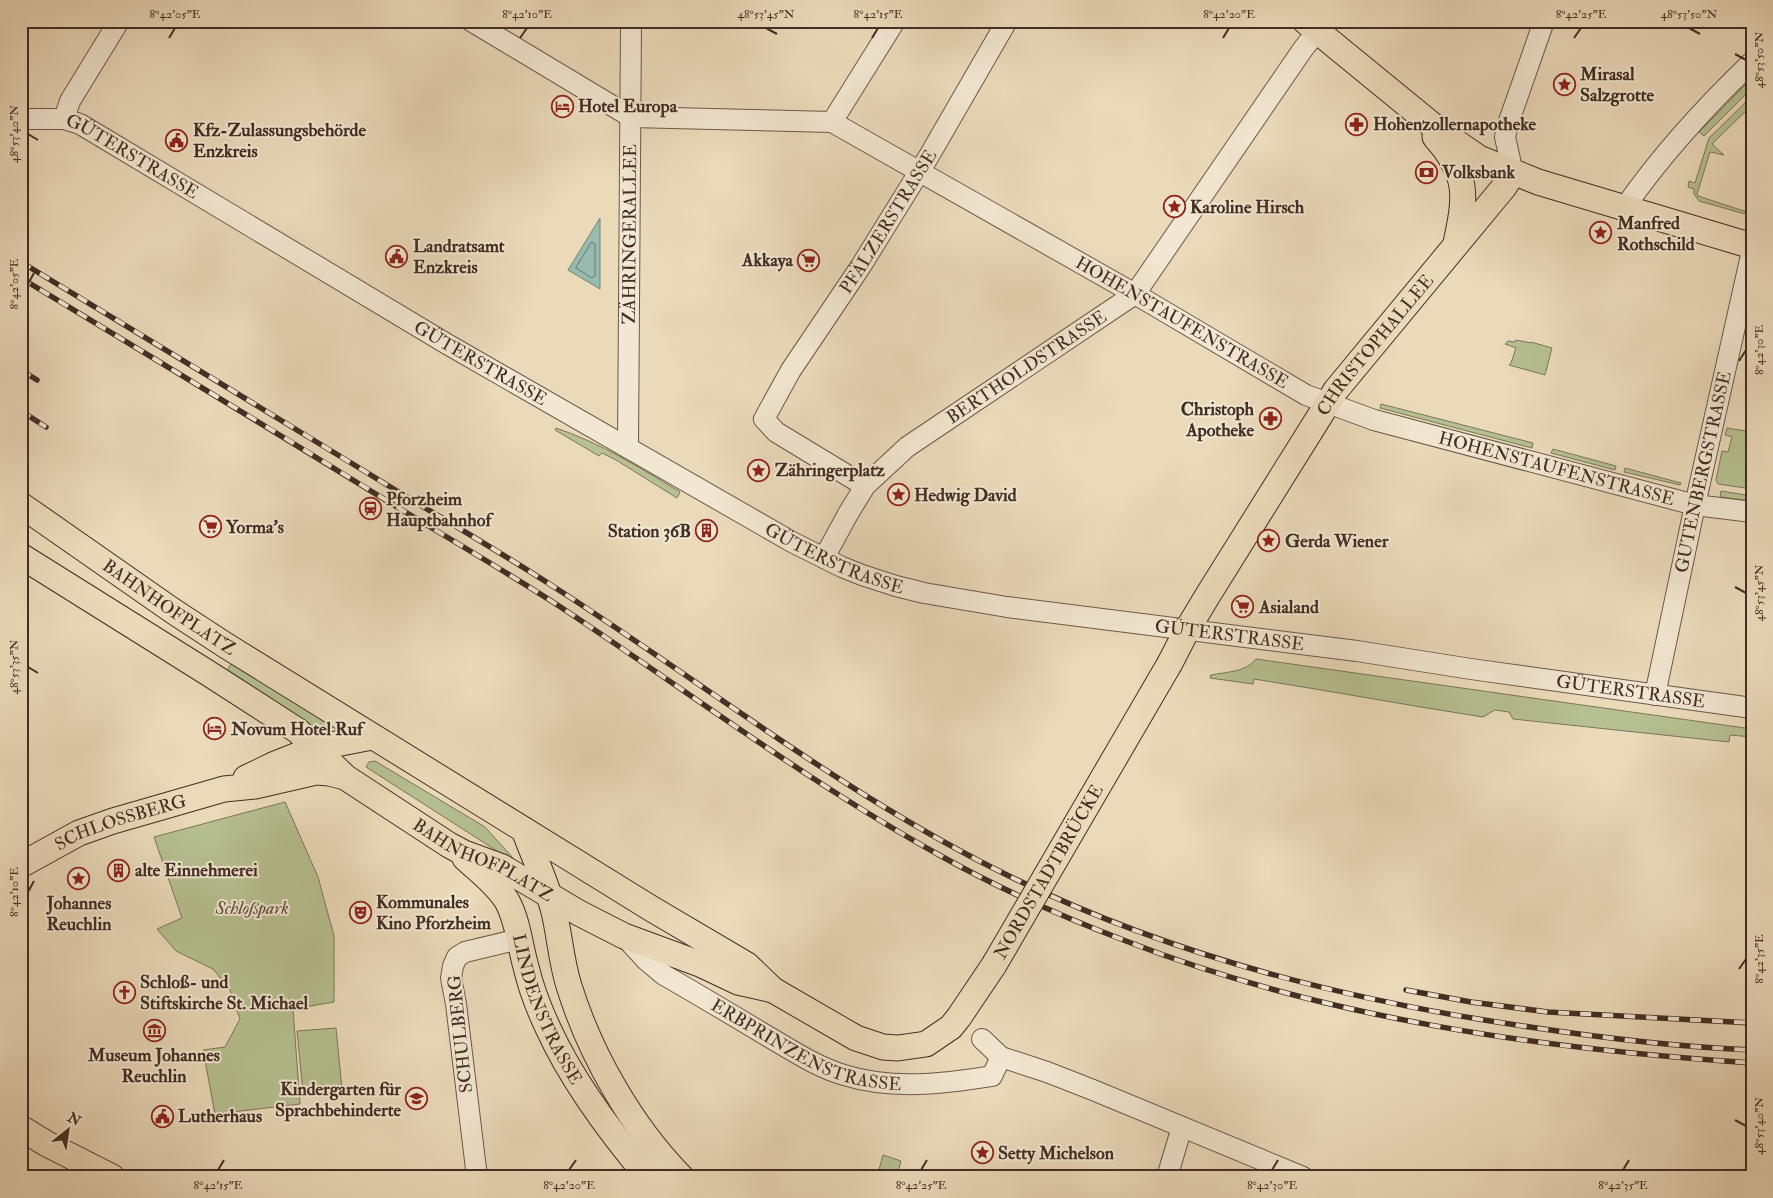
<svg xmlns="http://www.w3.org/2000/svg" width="1773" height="1198" font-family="'IM FELL Double Pica',serif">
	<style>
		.green { fill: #b6c090; stroke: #7c765a }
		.water { fill: #98bbaf; stroke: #768277 }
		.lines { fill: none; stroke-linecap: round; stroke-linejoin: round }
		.shore { stroke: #6d746a; stroke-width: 1 }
		.minor-casing { stroke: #6c584a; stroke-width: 22 }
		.major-casing { stroke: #422d24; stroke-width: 27 }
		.minor { stroke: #f2e7d2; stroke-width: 20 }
		.major { stroke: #ebdaba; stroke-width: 25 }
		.rail-casing { stroke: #422d24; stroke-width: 5.5 }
		.rail { stroke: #f2e7d2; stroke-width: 4; stroke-dasharray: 11; stroke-linecap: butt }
		.major-bridge-casing { stroke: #422d24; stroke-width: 27; stroke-linecap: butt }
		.major-bridge { stroke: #ebdaba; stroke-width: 25 }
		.ticks { fill: none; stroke: #422d24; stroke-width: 2 }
		.labels { text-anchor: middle; stroke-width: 4; stroke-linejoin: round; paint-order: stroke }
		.poi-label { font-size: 18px; font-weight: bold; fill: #422d24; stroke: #f2e7d2; text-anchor: start }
		.street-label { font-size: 18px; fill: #422d24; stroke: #f2e7d2 }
		.park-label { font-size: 18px; font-style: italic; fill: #594a3a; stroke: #f2e7d2 }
		.neatline { fill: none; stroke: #422d24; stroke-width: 2 }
		.ticks-label { font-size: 12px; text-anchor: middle; fill: #422d24 }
	</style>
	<rect width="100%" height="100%" fill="#ebdaba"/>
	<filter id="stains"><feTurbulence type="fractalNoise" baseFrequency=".004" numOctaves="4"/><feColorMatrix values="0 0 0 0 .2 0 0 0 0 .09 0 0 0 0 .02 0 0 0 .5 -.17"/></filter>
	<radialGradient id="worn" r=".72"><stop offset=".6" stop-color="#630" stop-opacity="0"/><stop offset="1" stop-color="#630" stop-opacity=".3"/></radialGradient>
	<path class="green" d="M1752 78V88L1704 136 1699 132Z
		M1752 96V105L1712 144 1724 155 1710 152 1697 194 1698 196 1747 212 1745 214 1699 201 1694 194V189L1688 187 1689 181 1695 183 1709 138Z
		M1516 340 1531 343V342L1552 348 1545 375 1509 365 1511 363 1516 348 1505 344 1508 341 1515 342Z
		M1381 404 1533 443 1532 448 1380 408Z
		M556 428C601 443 640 468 680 492L677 498 616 460 602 453 599 456 555 430Z
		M1727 428 1752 432V489L1718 484 1716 480 1722 451 1728 452 1732 437 1725 435Z
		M1553 449 1616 466 1615 470 1551 453Z
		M1625 468 1681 483 1680 485 1624 472Z
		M1721 491 1752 496V501L1720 497Z
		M1256 659 1752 729V737L1730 735 1729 742 1513 719 1509 712 1495 710 1483 717C1405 705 1331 691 1254 679L1253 684 1210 678 1211 675C1226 672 1247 672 1256 659Z
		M233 661 329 723 316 732 226 672Z
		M375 761 485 827 513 858 511 860 366 767 369 762Z
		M285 802 318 877 334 936V1002L293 1009 300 1104 215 1114 203 1050 225 1047 240 1019 230 990 213 969 176 951 157 929 182 918 154 837Z
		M336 1028 342 1089 303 1092 297 1031Z
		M883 1155 901 1161 897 1177H877Z"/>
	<path class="water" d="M600 218V289L568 270Z"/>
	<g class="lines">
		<path class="shore" d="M592 242 595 244V276L592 278 576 268Z"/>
		<defs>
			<g id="minor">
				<path id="s1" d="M471 21 631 117 832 122 1135 294 1306 395 1374 420 1695 505 1752 512"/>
				<path id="s2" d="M21 119H64L80 124 447 344 792 542 842 567 862 575 896 586 924 593 1007 607 1357 651 1471 669 1752 708"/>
				<path d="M64 119 70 101 119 21"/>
				<path d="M832 122 895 21"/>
				<path d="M1513 173 1505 137 1508 124 1544 21"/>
				<path d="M1625 207C1662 154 1705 107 1752 62"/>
				<path id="s3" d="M628 448 631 21"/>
				<path id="s4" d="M865 486 776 432 764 419 791 370 861 266 929 156 1007 21"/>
				<path id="s5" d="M824 558 848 514 865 486 907 447 1135 294 1303 49 1325 21"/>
				<path id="s6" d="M1655 695 1695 505 1752 251"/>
				<path id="s7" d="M625 937 646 960 664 975C699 995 734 1016 769 1037 793 1051 817 1067 844 1075 892 1090 943 1084 992 1076L1001 1057"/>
				<path d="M982 1039 1001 1057 1047 1072 1093 1090 1303 1177"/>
				<path d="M477 1177 456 1004 451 978 453 966 457 957 465 952 519 939"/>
				<path d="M1167 1177 1182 1127"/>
			</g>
			<g id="major">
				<path d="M1305 21 1437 129 1479 158 1538 182 1752 246"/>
				<path d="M1435 137C1469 175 1466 196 1456 243"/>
				<path id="s8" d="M21 505 173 611 225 645 652 909 747 965 773 990 856 1038 883 1047 898 1048 926 1044 951 1027 959 1017 994 965"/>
				<path id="s9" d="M21 556 208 673 298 731 345 777 449 845 464 853 502 867 579 913 624 936 700 964 738 982 773 990"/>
				<path id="s10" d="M1170 663 1187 630 1208 595 1336 390 1504 187 1513 173"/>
				<path d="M246 778 275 764 315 748 372 737"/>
				<path d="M524 830C534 857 547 884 554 912 560 937 561 961 569 986 590 1054 631 1126 681 1177"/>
				<path id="s11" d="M465 858C479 871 497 884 507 901 518 921 520 946 526 967 531 988 539 1009 548 1028 572 1081 611 1133 648 1177"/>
				<path id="s12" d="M21 865 79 833 113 821 224 789 255 786 316 772 329 773 345 777"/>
				<path d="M21 1128 47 1144 112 1177"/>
			</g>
		</defs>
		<use href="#minor" class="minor-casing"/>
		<use href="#major" class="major-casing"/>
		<use href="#minor" class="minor"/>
		<use href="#major" class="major"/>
		<defs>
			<path id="rail" d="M21 262C135 331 248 400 361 469 424 508 489 545 551 585 701 681 842 793 1001 872 1166 955 1348 1001 1530 1027 1603 1038 1678 1047 1752 1050
				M21 278C148 355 276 432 402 510 455 542 508 573 559 606 686 690 808 782 941 856 1000 889 1063 917 1126 941 1323 1018 1541 1049 1752 1063
				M21 370 37 380
				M21 411 46 427
				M1406 990 1471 1002 1548 1012 1752 1023"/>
		</defs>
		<use href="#rail" class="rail-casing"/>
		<use href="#rail" class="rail"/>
		<defs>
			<g id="major-bridge">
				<path id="s13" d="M994 965 1170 663"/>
			</g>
		</defs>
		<use href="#major-bridge" class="major-bridge-casing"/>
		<use href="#major-bridge" class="major-bridge"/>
	</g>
	<path class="ticks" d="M766 28 777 34M1689 28 1700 34M169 38 175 28M520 38 527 28M872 38 878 28M1223 38 1229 28M1574 38 1581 28M1735 54 1746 60M28 134 38 140M28 284 34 273M1739 361 1746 350M1735 587 1746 593M28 667 38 673M28 892 34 881M1739 969 1746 959M1735 1120 1746 1126M218 1170 224 1160M569 1170 576 1160M921 1170 927 1160M1272 1170 1278 1160M1623 1170 1629 1160"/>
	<defs>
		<symbol id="sight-ring" viewBox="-11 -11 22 22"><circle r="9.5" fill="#f2e7d2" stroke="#8f2418" stroke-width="1.5"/><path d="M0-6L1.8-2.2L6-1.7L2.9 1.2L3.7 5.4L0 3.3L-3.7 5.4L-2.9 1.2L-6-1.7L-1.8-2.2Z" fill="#8f2418"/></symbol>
		<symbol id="hotel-ring" viewBox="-11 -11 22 22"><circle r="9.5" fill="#f2e7d2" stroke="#8f2418" stroke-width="1.5"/><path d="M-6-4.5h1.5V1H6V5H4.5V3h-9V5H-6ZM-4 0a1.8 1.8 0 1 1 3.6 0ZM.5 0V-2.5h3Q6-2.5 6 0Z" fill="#8f2418"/></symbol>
		<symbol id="pharmacy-ring" viewBox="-11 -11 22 22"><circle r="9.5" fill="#f2e7d2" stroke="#8f2418" stroke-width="1.5"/><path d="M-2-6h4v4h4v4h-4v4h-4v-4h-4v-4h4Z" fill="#8f2418"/></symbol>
		<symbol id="civic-ring" viewBox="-11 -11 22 22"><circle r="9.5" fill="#f2e7d2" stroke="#8f2418" stroke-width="1.5"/><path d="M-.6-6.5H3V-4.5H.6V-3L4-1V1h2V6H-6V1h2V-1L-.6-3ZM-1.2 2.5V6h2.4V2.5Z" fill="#8f2418"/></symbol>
		<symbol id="bank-ring" viewBox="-11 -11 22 22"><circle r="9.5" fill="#f2e7d2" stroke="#8f2418" stroke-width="1.5"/><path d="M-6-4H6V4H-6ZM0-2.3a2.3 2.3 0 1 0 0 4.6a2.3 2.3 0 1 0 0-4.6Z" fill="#8f2418"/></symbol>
		<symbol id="supermarket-ring" viewBox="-11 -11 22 22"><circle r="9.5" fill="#f2e7d2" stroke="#8f2418" stroke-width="1.5"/><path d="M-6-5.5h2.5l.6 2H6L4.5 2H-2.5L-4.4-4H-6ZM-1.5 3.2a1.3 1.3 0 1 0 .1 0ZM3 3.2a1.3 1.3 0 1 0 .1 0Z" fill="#8f2418"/></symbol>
		<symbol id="station-ring" viewBox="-11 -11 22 22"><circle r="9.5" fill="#f2e7d2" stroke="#8f2418" stroke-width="1.5"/><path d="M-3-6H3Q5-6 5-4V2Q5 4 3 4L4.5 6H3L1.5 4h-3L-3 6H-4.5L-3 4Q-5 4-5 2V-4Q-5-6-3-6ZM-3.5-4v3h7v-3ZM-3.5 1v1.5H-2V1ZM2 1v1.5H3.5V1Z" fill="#8f2418"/></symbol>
		<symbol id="building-ring" viewBox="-11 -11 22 22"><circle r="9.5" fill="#f2e7d2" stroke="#8f2418" stroke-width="1.5"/><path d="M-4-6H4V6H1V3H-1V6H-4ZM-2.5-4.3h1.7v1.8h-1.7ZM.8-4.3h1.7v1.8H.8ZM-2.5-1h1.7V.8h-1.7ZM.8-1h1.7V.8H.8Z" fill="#8f2418"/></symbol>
		<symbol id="theatre-ring" viewBox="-11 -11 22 22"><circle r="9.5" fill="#f2e7d2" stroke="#8f2418" stroke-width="1.5"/><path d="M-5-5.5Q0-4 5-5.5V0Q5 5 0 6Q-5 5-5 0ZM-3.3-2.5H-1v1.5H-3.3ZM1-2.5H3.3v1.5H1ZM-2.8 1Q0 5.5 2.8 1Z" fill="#8f2418"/></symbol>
		<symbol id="church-ring" viewBox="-11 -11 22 22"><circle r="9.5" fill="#f2e7d2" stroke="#8f2418" stroke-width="1.5"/><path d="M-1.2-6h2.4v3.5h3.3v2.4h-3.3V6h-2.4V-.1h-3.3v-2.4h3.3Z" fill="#8f2418"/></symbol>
		<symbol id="museum-ring" viewBox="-11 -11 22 22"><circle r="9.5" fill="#f2e7d2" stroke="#8f2418" stroke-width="1.5"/><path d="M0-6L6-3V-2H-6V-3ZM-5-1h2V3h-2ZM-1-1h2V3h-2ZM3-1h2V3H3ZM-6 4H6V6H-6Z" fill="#8f2418"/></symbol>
		<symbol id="school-ring" viewBox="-11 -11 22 22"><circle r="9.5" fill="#f2e7d2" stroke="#8f2418" stroke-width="1.5"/><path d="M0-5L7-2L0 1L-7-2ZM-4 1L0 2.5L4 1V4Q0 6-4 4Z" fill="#8f2418"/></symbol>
	</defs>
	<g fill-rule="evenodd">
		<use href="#sight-ring" x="1552" y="72" width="25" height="25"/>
		<use href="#hotel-ring" x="550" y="94" width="25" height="25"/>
		<use href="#pharmacy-ring" x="1344" y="112" width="25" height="25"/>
		<use href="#civic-ring" x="164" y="128" width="25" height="25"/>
		<use href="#bank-ring" x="1414" y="160" width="25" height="25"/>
		<use href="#sight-ring" x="1162" y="194" width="25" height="25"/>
		<use href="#sight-ring" x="1588" y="220" width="25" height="25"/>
		<use href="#civic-ring" x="384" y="244" width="25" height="25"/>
		<use href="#supermarket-ring" x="796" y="248" width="25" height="25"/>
		<use href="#pharmacy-ring" x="1258" y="406" width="25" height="25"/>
		<use href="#sight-ring" x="746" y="458" width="25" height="25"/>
		<use href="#sight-ring" x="886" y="482" width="25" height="25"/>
		<use href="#station-ring" x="358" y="496" width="25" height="25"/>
		<use href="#supermarket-ring" x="198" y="514" width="25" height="25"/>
		<use href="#building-ring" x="694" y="518" width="25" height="25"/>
		<use href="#sight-ring" x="1256" y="528" width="25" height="25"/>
		<use href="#supermarket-ring" x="1230" y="594" width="25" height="25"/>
		<use href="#hotel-ring" x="202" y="716" width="25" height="25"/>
		<use href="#building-ring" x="106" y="858" width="25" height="25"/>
		<use href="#sight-ring" x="66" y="866" width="25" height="25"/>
		<use href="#theatre-ring" x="348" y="900" width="25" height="25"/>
		<use href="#church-ring" x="112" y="980" width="25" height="25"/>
		<use href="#museum-ring" x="142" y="1018" width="25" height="25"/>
		<use href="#school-ring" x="404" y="1086" width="25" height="25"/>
		<use href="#civic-ring" x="150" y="1104" width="25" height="25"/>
		<use href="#sight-ring" x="970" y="1140" width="25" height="25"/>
	</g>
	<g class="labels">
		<g class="poi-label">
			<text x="1580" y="80">Mirasal<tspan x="1580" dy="21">Salzgrotte</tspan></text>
			<text x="578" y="112">Hotel Europa</text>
			<text x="1373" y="130">Hohenzollernapotheke</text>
			<text x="193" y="136">Kfz-Zulassungsbehörde<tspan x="193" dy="21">Enzkreis</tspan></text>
			<text x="1442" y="178">Volksbank</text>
			<text x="1190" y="213">Karoline Hirsch</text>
			<text x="1617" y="229">Manfred<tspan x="1617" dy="21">Rothschild</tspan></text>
			<text x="413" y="252">Landratsamt<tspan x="413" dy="21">Enzkreis</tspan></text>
			<text x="793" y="266" text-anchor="end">Akkaya</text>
			<text x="1254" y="415" text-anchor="end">Christoph<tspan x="1254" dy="21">Apotheke</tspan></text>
			<text x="775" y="476">Zähringerplatz</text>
			<text x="914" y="501">Hedwig David</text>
			<text x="386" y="505">Pforzheim<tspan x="386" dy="21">Hauptbahnhof</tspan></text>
			<text x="226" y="533">Yorma's</text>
			<text x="691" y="537" text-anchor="end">Station 36B</text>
			<text x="1285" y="547">Gerda Wiener</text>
			<text x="1259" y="613">Asialand</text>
			<text x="231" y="735">Novum Hotel Ruf</text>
			<text x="135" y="876">alte Einnehmerei</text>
			<text x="376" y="908">Kommunales<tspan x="376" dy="21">Kino Pforzheim</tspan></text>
			<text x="79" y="909" text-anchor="middle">Johannes<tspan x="79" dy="21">Reuchlin</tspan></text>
			<text x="140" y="988">Schloß- und<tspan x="140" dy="21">Stiftskirche St. Michael</tspan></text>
			<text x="154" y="1061" text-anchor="middle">Museum Johannes<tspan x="154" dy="21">Reuchlin</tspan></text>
			<text x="401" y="1095" text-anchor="end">Kindergarten für<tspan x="401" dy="21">Sprachbehinderte</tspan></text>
			<text x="178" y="1122">Lutherhaus</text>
			<text x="998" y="1159">Setty Michelson</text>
		</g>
		<g class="street-label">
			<text dy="6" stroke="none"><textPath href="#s2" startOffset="121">GÜTERSTRASSE</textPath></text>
			<text dy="6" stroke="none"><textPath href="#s4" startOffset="355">PFÄLZERSTRASSE</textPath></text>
			<text dy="6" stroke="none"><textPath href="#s3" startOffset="214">ZÄHRINGERALLEE</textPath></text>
			<text dy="6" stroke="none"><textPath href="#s1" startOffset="791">HOHENSTAUFENSTRASSE</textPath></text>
			<text dy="6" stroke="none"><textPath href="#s10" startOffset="379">CHRISTOPHALLEE</textPath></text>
			<text dy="6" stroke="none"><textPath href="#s2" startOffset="526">GÜTERSTRASSE</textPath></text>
			<text dy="6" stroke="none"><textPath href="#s5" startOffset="284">BERTHOLDSTRASSE</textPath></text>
			<text dy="6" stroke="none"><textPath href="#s1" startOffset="1196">HOHENSTAUFENSTRASSE</textPath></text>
			<text dy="6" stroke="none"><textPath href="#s6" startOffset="228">GUTENBERGSTRASSE</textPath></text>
			<text dy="6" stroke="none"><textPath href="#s2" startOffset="931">GÜTERSTRASSE</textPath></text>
			<text dy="6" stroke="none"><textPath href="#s8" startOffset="180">BAHNHOFPLATZ</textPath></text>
			<text dy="6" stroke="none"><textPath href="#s2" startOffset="1336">GÜTERSTRASSE</textPath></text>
			<text dy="6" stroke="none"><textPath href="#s2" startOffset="1741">GÜTERSTRASSE</textPath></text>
			<text dy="6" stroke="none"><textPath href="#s12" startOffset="109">SCHLOSSBERG</textPath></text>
			<text dy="6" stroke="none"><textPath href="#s9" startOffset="555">BAHNHOFPLATZ</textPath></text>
			<text dy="6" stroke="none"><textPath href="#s13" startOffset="108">NORDSTADTBRÜCKE</textPath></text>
			<text dy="6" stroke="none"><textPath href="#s11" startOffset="176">LINDENSTRASSE</textPath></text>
			<text transform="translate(460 1034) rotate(-96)" y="6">SCHULBERG</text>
			<text dy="6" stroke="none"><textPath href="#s7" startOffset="215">ERBPRINZENSTRASSE</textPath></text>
		</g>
		<g class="park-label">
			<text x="252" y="914">Schloßpark</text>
		</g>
	</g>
	<rect width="1773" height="1198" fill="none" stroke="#ebdaba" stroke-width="55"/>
	<g transform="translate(68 1130) rotate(30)" stroke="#f2e7d2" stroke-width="4" paint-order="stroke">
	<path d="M0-4L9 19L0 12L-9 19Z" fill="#422d24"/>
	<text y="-8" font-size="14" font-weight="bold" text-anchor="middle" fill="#422d24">N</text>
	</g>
	<rect x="28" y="28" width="1718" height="1142" class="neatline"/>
	<g class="ticks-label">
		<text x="175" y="18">8°42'05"E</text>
		<text x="527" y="18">8°42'10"E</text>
		<text x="766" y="18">48°53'45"N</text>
		<text x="878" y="18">8°42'15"E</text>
		<text x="1229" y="18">8°42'20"E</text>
		<text x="1581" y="18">8°42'25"E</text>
		<text x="1689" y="18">48°53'50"N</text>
		<text transform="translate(1759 60) rotate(-90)" y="4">48°53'50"N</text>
		<text transform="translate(14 134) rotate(-90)" y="4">48°53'40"N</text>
		<text transform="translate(14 284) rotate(-90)" y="4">8°42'05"E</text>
		<text transform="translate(1759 350) rotate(-90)" y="4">8°42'30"E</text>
		<text transform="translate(1759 593) rotate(-90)" y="4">48°53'45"N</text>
		<text transform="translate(14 667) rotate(-90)" y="4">48°53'35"N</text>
		<text transform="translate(14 892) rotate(-90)" y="4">8°42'10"E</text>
		<text transform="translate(1759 959) rotate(-90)" y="4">8°42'35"E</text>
		<text transform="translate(1759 1126) rotate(-90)" y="4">48°53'40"N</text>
		<text x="218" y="1189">8°42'15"E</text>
		<text x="569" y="1189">8°42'20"E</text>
		<text x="921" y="1189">8°42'25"E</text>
		<text x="1272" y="1189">8°42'30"E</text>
		<text x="1623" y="1189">8°42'35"E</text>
	</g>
	<rect width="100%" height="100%" filter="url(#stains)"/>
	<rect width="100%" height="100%" fill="url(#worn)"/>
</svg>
